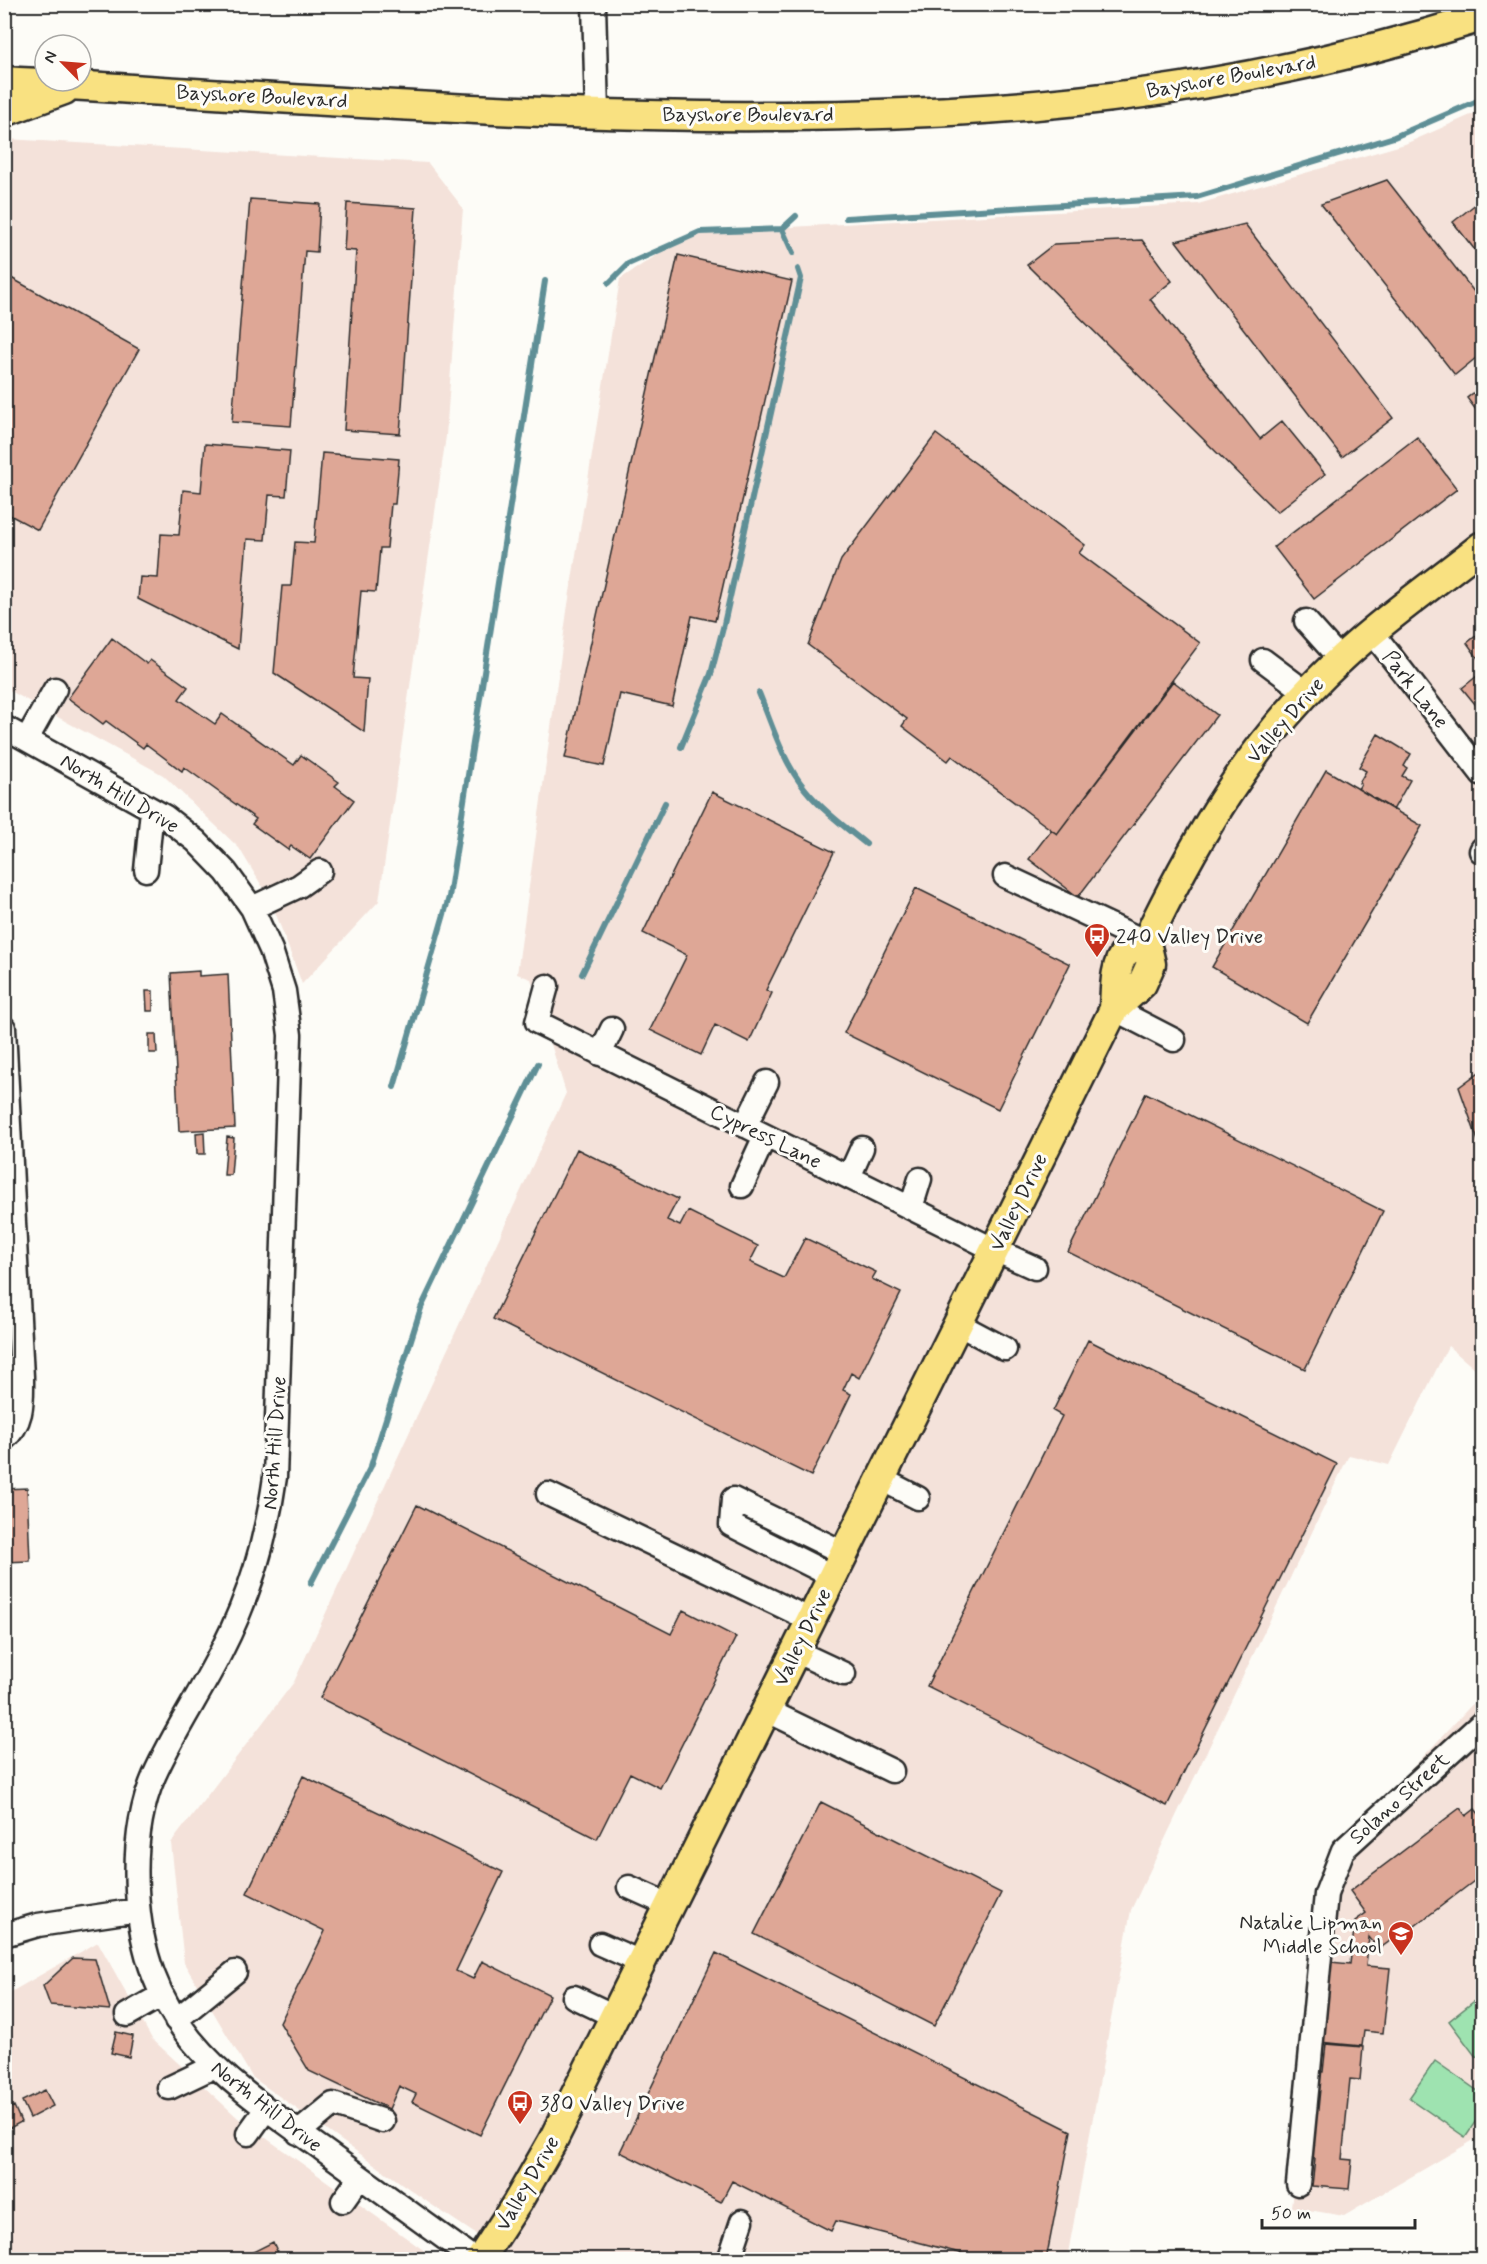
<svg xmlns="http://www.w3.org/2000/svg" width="1487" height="2264" font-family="Mynerve,sans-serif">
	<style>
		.built { fill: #f4e2da }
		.green { fill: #9ee3b0; stroke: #64876e; stroke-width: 1.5 }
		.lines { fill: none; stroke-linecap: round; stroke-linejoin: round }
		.stream { stroke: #5f8f96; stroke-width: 6 }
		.building { fill: #dea796; stroke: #2b2b2b; stroke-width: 1.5 }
		.minor-casing { stroke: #2b2b2b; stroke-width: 27 }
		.major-casing { stroke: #2b2b2b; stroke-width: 33 }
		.minor { stroke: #fdfcf7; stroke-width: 22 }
		.major { stroke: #f9e181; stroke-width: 28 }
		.labels { text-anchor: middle; stroke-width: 6; stroke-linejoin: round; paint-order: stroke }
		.street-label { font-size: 21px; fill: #2b2b2b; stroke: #fdfcf7 }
		.poi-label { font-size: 21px; fill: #2b2b2b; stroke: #fdfcf7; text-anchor: start }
	</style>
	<rect width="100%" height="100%" fill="#fdfcf7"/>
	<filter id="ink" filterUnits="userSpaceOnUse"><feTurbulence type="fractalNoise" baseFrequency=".0167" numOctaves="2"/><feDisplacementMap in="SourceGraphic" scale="12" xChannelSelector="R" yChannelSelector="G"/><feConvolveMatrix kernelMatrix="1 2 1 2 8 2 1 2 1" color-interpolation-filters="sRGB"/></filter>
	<g filter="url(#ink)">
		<path class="built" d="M1482 110V1375L1448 1346 1389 1465 1349 1455 1131 1910 1067 2259H513L429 2203 252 2077 184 1963 171 1843 294 1682 566 1093 531 979 517 974 567 611 620 279 675 243 701 232 1198 204 1405 144Z
			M6 139 428 163 463 208 446 436 379 901 302 984 271 901 239 848 163 775 5 688 4 168Z
			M1478 1698 1482 1704V2129L1479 2137 1344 2216 1291 2207 1325 1923 1365 1819Z
			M98 1942 152 2039 238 2118 436 2259H5L4 1996Z"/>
		<path class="green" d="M1482 1995V2052L1476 2057 1449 2021Z
			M1435 2061 1482 2094V2112L1465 2137 1409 2098Z"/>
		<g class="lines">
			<path class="stream" d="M846 218 1197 197 1394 137 1482 99
				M782 229 793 253
				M609 283 628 264 700 232 782 229 796 216
				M759 693C772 725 783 762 805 789 822 810 845 827 866 844
				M681 747 711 674 724 624 801 278 798 269
				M582 974 665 803
				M394 1087 449 897 545 281
				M311 1583 371 1466 421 1308 538 1064"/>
		</g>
		<path class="building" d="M1387 180 1482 302V353L1455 375 1321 204Z
			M250 199 320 204 317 252 305 251 291 426 232 422Z
			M1482 199V259L1453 222Z
			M347 203 416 208 400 434 344 430 356 251 344 250Z
			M1245 224 1393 418 1342 457 1176 241Z
			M1142 240 1172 281 1150 299 1260 439 1282 421 1325 474 1277 512 1027 265 1054 244Z
			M678 255 792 281 715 621 692 616 672 706 620 694 604 766 565 758Z
			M4 274 139 349 38 530 4 512Z
			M1482 386V418L1467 398Z
			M936 434 1085 545 1079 553 1200 643 1057 834 952 756 948 761 902 726 907 719 808 645 841 560Z
			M1417 437 1457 489 1314 599 1274 547Z
			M205 444 290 451 286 496 269 495 265 540 247 539 238 649 138 599 140 577 158 578 161 534 179 535 183 490 201 492Z
			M322 453 399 459 395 504H391L387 548H380L376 592 361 591 353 678 368 679 364 732 274 673 282 586H291L295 542 314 543Z
			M1482 631V664L1467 643Z
			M112 638 147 664 150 660 188 687 179 699 215 724 222 714 294 765 301 755 339 782 335 786 354 800 310 859 291 846 288 850 252 824 256 819 184 767 182 771 146 744 143 748 106 721 103 724 68 698Z
			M1482 672V706L1479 709 1462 688Z
			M1173 681 1217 715 1078 897 1029 859 1051 830 1057 834Z
			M1378 734 1411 754 1404 766 1407 768 1402 776 1410 780 1393 810 1358 789 1361 784 1359 783 1366 771 1359 767Z
			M1326 770 1422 826 1307 1023 1212 967Z
			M712 792 834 852 766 990 772 993 749 1042 715 1025 701 1055 650 1030 687 955 643 933Z
			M916 888 1070 964 998 1109 844 1033Z
			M199 971V976L228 974 235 1128 179 1131 171 973Z
			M146 991H153V1011H147Z
			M149 1034H156L157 1053H149Z
			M1482 1070V1152L1459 1087Z
			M1146 1093 1383 1211 1305 1369 1068 1252Z
			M204 1132 205 1154H197L196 1133Z
			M227 1137 234 1138 231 1175H224Z
			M577 1149 678 1199 667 1220 680 1226 688 1211 758 1246 750 1262 784 1278 805 1238 876 1272 872 1279 901 1293 859 1378 851 1373 843 1390 851 1394 811 1476 493 1319Z
			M1088 1340 1337 1464 1167 1806 927 1686 1062 1416 1053 1411Z
			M27 1488 30 1561 4 1562V1489Z
			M417 1505 671 1634 683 1610 736 1637 660 1788 630 1773 597 1839 320 1698Z
			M303 1776 503 1872 456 1971 473 1979 482 1961 550 1995 480 2135 412 2102 416 2094 399 2086 389 2109 309 2071 280 2023 325 1931 247 1893Z
			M821 1802 1001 1893 934 2026 754 1934Z
			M1460 1808 1466 1816 1475 1809 1479 1814 1482 1811V1875L1403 1935 1401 1933 1379 1949 1369 1937 1366 1966 1390 1968 1383 2033 1364 2031 1362 2046 1319 2042 1321 1961 1350 1964 1355 1921 1366 1913 1350 1891Z
			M716 1953 1071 2131 1046 2260H987L836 2221 831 2231 732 2181 721 2202 620 2152Z
			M73 1958 95 1959 110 2010 50 2005 43 1986Z
			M116 2032 133 2036 129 2057 111 2053Z
			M1326 2044 1363 2047 1360 2080 1350 2079 1342 2159 1352 2160 1349 2189 1312 2186 1315 2159 1305 2158 1313 2071 1323 2072Z
			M45 2090 53 2106 30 2118 22 2101Z
			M14 2106 21 2122 8 2129 4 2122V2110Z
			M273 2242 281 2260H237Z"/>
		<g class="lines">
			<defs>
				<path id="minor" d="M594 4 597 113
					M1306 621 1340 659
					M1372 632 1482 774
					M1263 660 1307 693
					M4 727 164 816 196 841 226 872 252 908 271 950 284 991 290 1035 275 1477C266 1541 250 1595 221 1652 200 1694 173 1733 154 1776 139 1811 135 1852 137 1890 144 2026 220 2076 322 2149 373 2186 424 2223 475 2260
					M27 739 55 689
					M1481 851 1482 849
					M146 870 152 810
					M1005 876 1146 942
					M252 908 299 886 320 871
					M547 986 537 1022 995 1250 1035 1268
					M1114 1009 1174 1040
					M4 1028 22 1377C22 1400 24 1423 4 1439
					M600 1054 612 1029
					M745 1126 767 1082
					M849 1177 862 1148
					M742 1186 765 1136
					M911 1208 920 1179
					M958 1324 1005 1349
					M881 1479 918 1498
					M548 1494 811 1620
					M832 1576 731 1525 733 1499 844 1553
					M795 1651 844 1674
					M766 1710 892 1771
					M629 1887 669 1905
					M4 1935 38 1925 138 1910
					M600 1944 641 1962
					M574 1997 614 2016
					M127 2015 162 1995
					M176 2020 235 1972
					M169 2088 213 2067
					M298 2133 333 2104 383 2121
					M248 2134 266 2109
					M1298 2184 1326 1894 1343 1850 1482 1723
					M343 2201 360 2177
					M729 2260 742 2221"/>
				<path id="major" d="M4 81C325 100 647 129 968 110 1141 100 1317 69 1482 17
					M4 112 64 90
					M1114 1009C1115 993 1114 963 1126 952 1131 947 1141 947 1146 942 1149 938 1152 930 1154 925 1199 834 1250 747 1324 675 1372 627 1429 588 1482 546
					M480 2260 517 2203 552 2142 1114 1009 1142 984 1151 964 1146 942"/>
			</defs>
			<use href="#minor" class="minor-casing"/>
			<use href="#major" class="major-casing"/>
			<use href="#minor" class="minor"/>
			<use href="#major" class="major"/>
		</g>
	</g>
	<defs>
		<symbol id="bus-pin" viewBox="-11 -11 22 30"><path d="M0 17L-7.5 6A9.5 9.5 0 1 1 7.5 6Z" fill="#c8321e" stroke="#fdfcf7"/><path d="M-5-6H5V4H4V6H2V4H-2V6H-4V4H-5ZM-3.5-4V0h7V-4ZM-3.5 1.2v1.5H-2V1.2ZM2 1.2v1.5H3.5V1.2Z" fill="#fff"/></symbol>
		<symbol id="school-pin" viewBox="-11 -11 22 30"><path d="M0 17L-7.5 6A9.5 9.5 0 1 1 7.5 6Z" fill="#c8321e" stroke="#fdfcf7"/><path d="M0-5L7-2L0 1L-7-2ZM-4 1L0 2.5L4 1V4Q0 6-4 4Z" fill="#fff"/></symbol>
	</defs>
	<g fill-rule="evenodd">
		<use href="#bus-pin" x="1082" y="921" width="30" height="40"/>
		<use href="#school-pin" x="1386" y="1919" width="30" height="40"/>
		<use href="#bus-pin" x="505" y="2088" width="30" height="40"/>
	</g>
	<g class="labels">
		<g class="street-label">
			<text transform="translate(1231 76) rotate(-10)" y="7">Bayshore Boulevard</text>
			<text transform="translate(262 96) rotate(3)" y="7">Bayshore Boulevard</text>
			<text x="748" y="121">Bayshore Boulevard</text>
			<text transform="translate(1416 689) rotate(52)" y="7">Park Lane</text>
			<text transform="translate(1285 720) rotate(-49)" y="7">Valley Drive</text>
			<text transform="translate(120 793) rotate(31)" y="7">North Hill Drive</text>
			<text transform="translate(766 1136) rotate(26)" y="7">Cypress Lane</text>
			<text transform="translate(1018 1202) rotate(-64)" y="7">Valley Drive</text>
			<text transform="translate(274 1443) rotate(-86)" y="7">North Hill Drive</text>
			<text transform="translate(802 1637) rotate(-64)" y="7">Valley Drive</text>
			<text transform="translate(1399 1798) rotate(-42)" y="7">Solano Street</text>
			<text transform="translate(267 2106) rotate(38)" y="7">North Hill Drive</text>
			<text transform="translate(527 2183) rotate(-60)" y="7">Valley Drive</text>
		</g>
		<g class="poi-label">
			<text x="1116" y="943">240 Valley Drive</text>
			<text x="1382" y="1929" text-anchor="end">Natalie Lipman<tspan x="1382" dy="24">Middle School</tspan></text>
			<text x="540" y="2110">380 Valley Drive</text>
		</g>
	</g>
	<rect width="1487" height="2264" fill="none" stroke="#fdfcf7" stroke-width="24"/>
	<rect x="12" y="12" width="1463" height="2240" fill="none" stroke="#2b2b2b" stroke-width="2" filter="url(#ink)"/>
	<g transform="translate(63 63) rotate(295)"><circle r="28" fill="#fdfcf7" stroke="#a9a8a5" stroke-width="1.5"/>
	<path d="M0-4.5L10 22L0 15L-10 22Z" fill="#c8321e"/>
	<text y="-9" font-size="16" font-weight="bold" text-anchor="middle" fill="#2b2b2b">N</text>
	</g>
	<path d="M1262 2219v9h153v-9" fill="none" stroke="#2b2b2b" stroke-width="3"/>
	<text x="1271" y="2219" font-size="18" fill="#2b2b2b" stroke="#fdfcf7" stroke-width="4.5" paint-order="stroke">50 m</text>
</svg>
